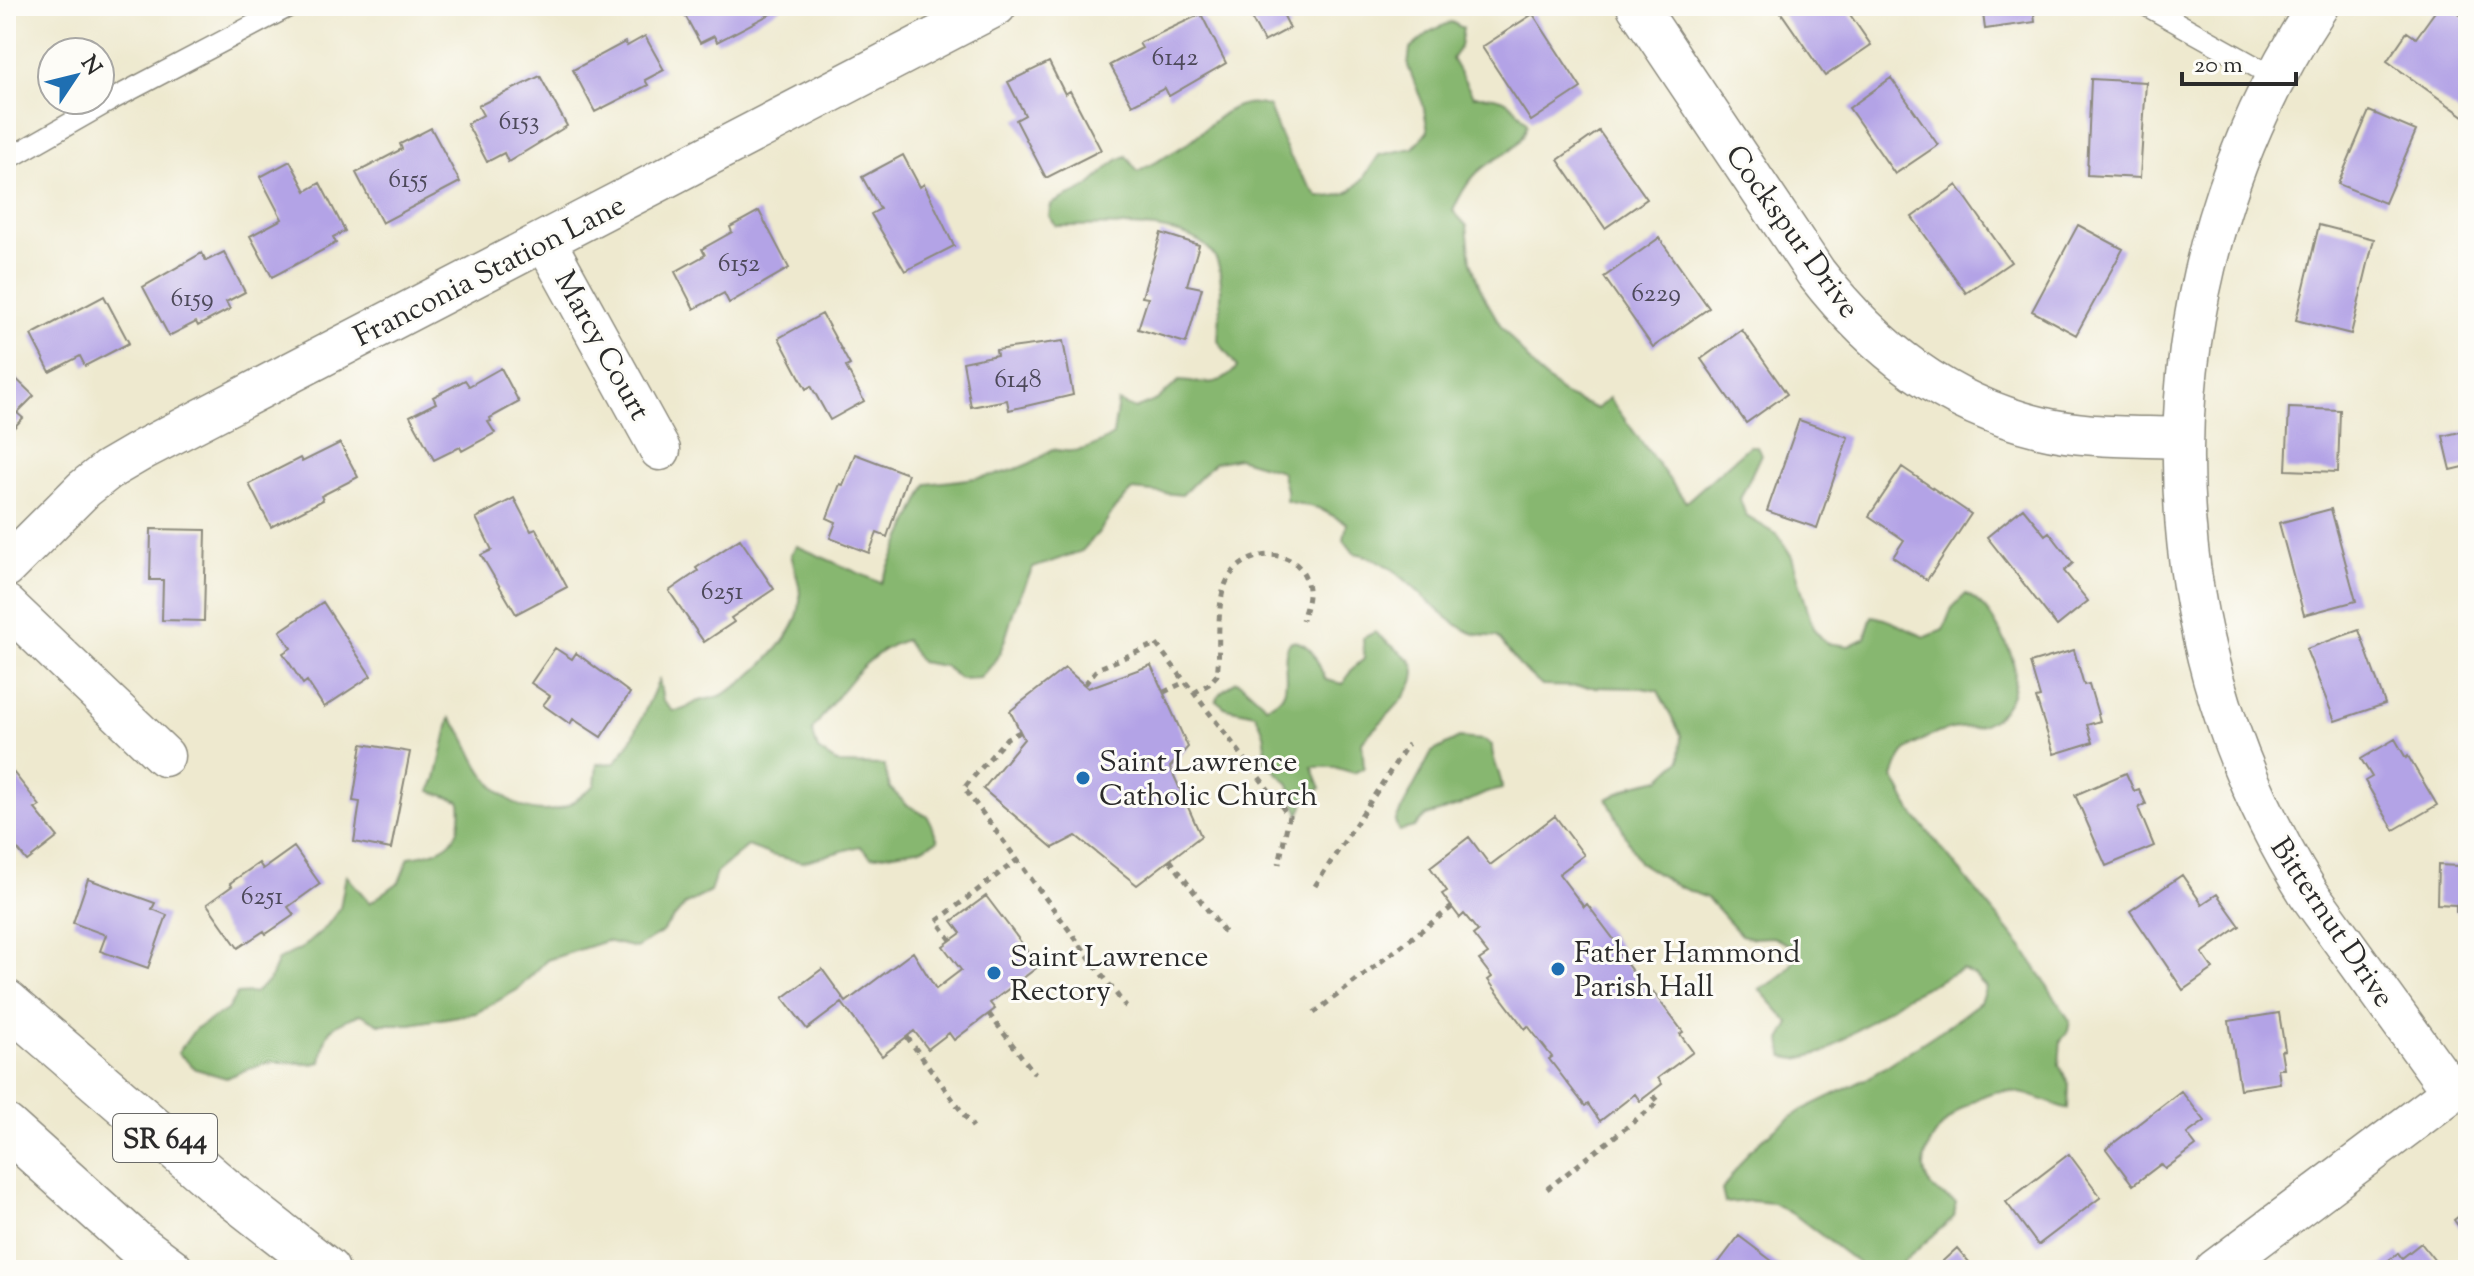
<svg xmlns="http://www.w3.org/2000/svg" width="2474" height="1276" font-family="'Sorts Mill Goudy',serif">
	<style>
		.forest { fill: #87b770; stroke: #59714e; stroke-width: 2 }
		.building { fill: #b3a3e6 }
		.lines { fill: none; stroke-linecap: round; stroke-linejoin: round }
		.service-casing { stroke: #8c8a7d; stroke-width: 23 }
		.minor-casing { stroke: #8c8a7d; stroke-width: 43 }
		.primary-casing { stroke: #8c8a7d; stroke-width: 47 }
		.path { stroke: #8c8a7d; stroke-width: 5; stroke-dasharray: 6 6; stroke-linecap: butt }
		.service { stroke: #fff; stroke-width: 20 }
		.minor { stroke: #fff; stroke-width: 40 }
		.primary { stroke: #fff; stroke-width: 44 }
		.poi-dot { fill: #1f6fb2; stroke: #fdfcf7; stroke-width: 3 }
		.labels { text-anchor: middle; stroke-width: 6; stroke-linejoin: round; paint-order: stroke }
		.number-label { font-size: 26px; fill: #4d495a }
		.shield { fill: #fdfcf7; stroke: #6a6a68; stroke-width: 2 }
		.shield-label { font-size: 28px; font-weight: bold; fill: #2b2b2b }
		.street-label { font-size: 30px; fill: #2b2b2b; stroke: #fdfcf7 }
		.poi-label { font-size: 30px; fill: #2b2b2b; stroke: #fdfcf7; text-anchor: start }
	</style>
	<rect width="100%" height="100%" fill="#fdfcf7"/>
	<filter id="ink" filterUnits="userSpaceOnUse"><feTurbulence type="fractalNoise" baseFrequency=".0125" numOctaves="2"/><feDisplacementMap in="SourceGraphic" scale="16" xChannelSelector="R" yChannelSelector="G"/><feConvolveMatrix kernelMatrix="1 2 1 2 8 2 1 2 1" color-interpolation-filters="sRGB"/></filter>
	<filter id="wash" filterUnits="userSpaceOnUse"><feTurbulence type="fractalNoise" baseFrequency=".006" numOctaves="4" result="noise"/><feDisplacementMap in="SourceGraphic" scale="32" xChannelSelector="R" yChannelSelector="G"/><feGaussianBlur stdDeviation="1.8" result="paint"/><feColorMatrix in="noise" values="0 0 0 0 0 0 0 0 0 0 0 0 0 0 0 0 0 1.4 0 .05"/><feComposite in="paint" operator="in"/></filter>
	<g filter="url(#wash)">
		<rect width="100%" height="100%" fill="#eee9cf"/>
		<path class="forest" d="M1451 22 1463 28 1460 47 1452 59 1473 96C1502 95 1510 99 1527 123 1522 155 1492 154 1473 177 1465 186 1458 199 1453 211L1467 226 1471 262 1482 293 1501 326 1537 371 1565 395 1597 409 1609 398 1686 502 1749 446H1757L1761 454 1740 499 1746 516 1778 535 1792 557 1813 628 1826 643 1849 646 1865 638 1872 616C1891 618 1907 631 1926 637L1943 630 1952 608 1966 594C1986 604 1995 622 2005 641 2023 674 2017 714 1976 727 1971 728 1964 727 1958 728 1941 730 1920 740 1907 750 1899 756 1896 769 1893 777L1911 811 2023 948 2070 1021 2068 1031 2061 1040 2059 1065 2069 1084 2068 1109C2045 1102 2027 1091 2002 1091 1969 1093 1910 1144 1927 1180 1932 1191 1946 1197 1956 1203L1954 1217 1894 1270H1867L1796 1216 1773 1203 1752 1201 1725 1203 1722 1190 1749 1151 1776 1128 1802 1110 1868 1078 1951 1024 1980 1002 1986 987 1974 975 1962 969 1907 996 1825 1052 1798 1059 1784 1057 1781 1040 1790 1024 1759 989C1779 981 1793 969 1798 949L1773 937 1753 938 1741 935 1707 898 1677 886 1639 862 1607 799 1634 785 1660 779 1680 760 1681 735 1658 691 1642 688 1542 686 1520 666 1497 637C1489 636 1480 636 1472 633 1428 614 1404 561 1354 553L1344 540 1347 523 1318 508 1286 501V490L1281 471 1238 458 1214 463 1182 495 1133 490 1115 508 1100 531 1082 551 1033 568C1027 580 1021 592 1016 604 1005 635 1006 653 980 678L960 679 944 666 920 662 905 640C862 654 839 696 812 730L818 750 839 764 884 765 890 788 906 804 928 817 938 840 923 848 871 857 860 846 802 862 771 855 748 846 716 873 710 892 686 904 661 933 636 948 606 941 547 960 517 990 476 1013 411 1024H379L361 1014C329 1026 326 1028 321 1062 305 1067 292 1061 276 1062 259 1063 242 1072 226 1078L196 1069 178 1053 195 1029 227 1010 237 994 254 993 269 981 278 960 302 948 325 928 340 908 346 875 370 903 399 882 409 857C447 852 464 841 460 801L430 791 436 779 450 718C463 731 467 743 475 759 492 792 525 822 564 807 575 803 585 792 595 785L597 764 615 763 632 739 659 680 663 701 673 711C684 711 687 707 696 702 703 699 712 699 720 696 747 683 794 640 799 609 803 590 795 572 791 554L797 546 881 583 927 484C970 478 1018 478 1052 449 1075 455 1093 448 1113 435L1118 402 1135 409 1157 400 1179 381C1203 383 1221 388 1237 367L1218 341C1219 320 1225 281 1217 261 1199 216 1095 227 1056 226L1049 216 1051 205C1062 197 1074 195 1086 188 1102 177 1107 164 1126 156L1138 172C1156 161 1177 152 1193 139 1216 120 1237 94 1269 107 1282 141 1293 170 1319 197 1357 198 1359 183 1379 155L1413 148 1428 131 1423 104 1408 66 1410 49 1431 31Z
			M1375 632C1385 642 1402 652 1410 660 1432 684 1374 725 1362 742L1364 768 1354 773 1334 767H1312L1321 788 1308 795 1299 815 1289 784 1265 761C1267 742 1265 730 1255 714L1226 708 1216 700 1221 692 1236 681 1242 684 1266 706C1302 695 1275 661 1291 641 1314 642 1317 664 1326 680L1343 684 1352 669 1364 659 1363 638Z
			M1459 738 1484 740 1492 745C1491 762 1502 773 1502 789L1486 793 1458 806 1426 816 1414 827 1399 831 1395 822 1432 752Z"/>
		<g id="blocks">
			<path class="building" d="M680 6H779L780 9 717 42 714 36 700 43Z
				M1237 6H1294L1282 12 1290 28 1264 42 1250 16 1244 19Z
				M1787 6H1844L1871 45 1825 76 1780 11Z
				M1982 6H2033L2035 22 1985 29Z
				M2439 6H2449L2468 20V119L2387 61 2407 32 2416 38Z
				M1201 14 1226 63 1169 96 1165 88 1132 105 1110 65 1142 48 1139 43Z
				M1533 14 1581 88 1531 121 1482 47Z
				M645 36 664 70 645 80 648 85 595 112 573 70 625 42 627 46Z
				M1049 62 1065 94 1070 91 1101 150 1046 178 1016 120 1025 115 1008 82Z
				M540 76 567 126 508 162 504 153 487 162 467 124 483 115 478 106Z
				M1891 78 1938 145 1895 174 1849 108Z
				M2091 79 2146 82 2140 178 2087 175Z
				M2369 111 2416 131 2385 203 2338 184Z
				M431 128 460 182 382 223 356 173 402 149 400 144Z
				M1599 131 1647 199 1605 228 1558 160Z
				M903 155 920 187 924 184 954 246 905 271 871 214 880 209 862 177Z
				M290 161 306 191 320 183 345 231 333 237 336 243 272 277 250 236 282 219 260 177Z
				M1957 185 2011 262 1966 293 1912 217Z
				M759 211 789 268 729 303 724 293 694 309 675 272 705 255 702 249 732 232 730 227Z
				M2078 225 2123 249 2076 335 2032 311Z
				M2319 225 2374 239 2351 334 2296 320Z
				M1161 233 1199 245 1187 285 1202 288 1186 343 1138 329 1148 298 1142 297Z
				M1659 238 1709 308 1653 347 1604 277Z
				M224 252 245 292 226 302 230 309 198 326 196 322 169 336 143 287 202 253 206 261Z
				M104 296 129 343 85 366 80 356 50 372 31 335Z
				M822 314 850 365 846 367 864 401 830 420 811 386 806 389 779 338Z
				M1742 330 1787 394 1746 423 1701 359Z
				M1063 341 1073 395 1009 410 1007 400 971 407 963 362 997 355 996 350Z
				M501 368 519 402 490 418 491 421 488 422 495 433 462 451 460 447 434 460 410 416 436 403 433 397 465 380 469 386Z
				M6 369 34 396 17 413 23 418 6 436Z
				M2289 408 2340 410 2338 472 2286 470Z
				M1799 420 1848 437 1817 528 1767 511Z
				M2468 430V466L2451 470 2443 436Z
				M340 443 358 477 321 496 323 500 271 527 249 484 300 458 302 462Z
				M855 454 908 474 887 537 877 533 869 553 830 538 836 522 827 518 840 484 843 485Z
				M1902 467 1971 514 1927 580 1893 557 1904 540 1869 516Z
				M514 498 531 531 536 529 567 587 516 614 481 555 492 550 476 518Z
				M2023 508 2045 535 2049 532 2073 563 2064 571 2088 601 2057 626 1987 537Z
				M2331 509 2356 601 2304 615 2279 523Z
				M151 529 206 530 204 621 162 620 163 580H150Z
				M740 539 774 589 731 618 734 622 704 642 669 591 698 571 696 568Z
				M323 602 371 676 324 707 307 681 303 684 283 653 291 648 280 631Z
				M2359 630 2385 704 2335 721 2306 649Z
				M555 648 572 659 576 653 630 693 601 737 573 719 570 724 543 705 550 696 531 683Z
				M2074 650 2084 685 2089 684 2100 721 2087 725 2093 742 2054 754 2036 698 2040 697 2030 663Z
				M1151 665 1188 747 1170 767 1201 836 1137 885 1076 836 1053 848 983 789 1024 739 1010 711 1065 668 1088 688Z
				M2395 739 2406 758 2408 756 2437 805 2394 830 2365 781 2372 777 2361 759Z
				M362 744 410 752 391 849 354 842 360 802 353 801Z
				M6 763 40 806 35 809 58 837 27 861 6 834Z
				M2126 773 2134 791 2139 789 2146 804 2140 807 2139 810 2154 846 2106 866 2075 795Z
				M1555 816 1584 855 1559 874 1584 907 1587 904 1624 953 1620 955 1644 987 1647 984 1683 1032 1680 1034 1693 1052 1658 1078 1662 1084 1640 1101 1635 1094 1600 1121 1588 1104 1585 1106 1549 1059 1552 1057 1528 1026 1525 1029 1488 980 1492 977 1479 960 1488 954 1473 935 1478 931 1464 914 1460 918 1442 894 1447 891 1430 867 1469 837 1490 865Z
				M294 847 320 884 288 907 294 915 266 934 264 931 238 948 207 904 232 886 230 883 259 863 263 869Z
				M2459 862H2468V912H2456V905L2437 904 2438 865 2459 866Z
				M2182 875 2202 904 2217 894 2240 926 2202 953 2213 969 2183 990 2130 911Z
				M88 879 155 903 152 909 167 915 148 968 100 951 106 935 73 923Z
				M986 896 1039 966 990 1003 995 1009 954 1040 949 1033 928 1049 914 1031 882 1056 842 1003 807 1029 783 998 822 969 846 1002 913 952 936 989 961 970 943 946 961 933 952 921Z
				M2279 1013 2285 1050 2281 1051 2284 1069H2278L2280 1083 2240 1089 2229 1021Z
				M2181 1091 2205 1121 2187 1134 2196 1146 2165 1169 2161 1164 2133 1185 2106 1149Z
				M2069 1154 2101 1197 2038 1245 2006 1202Z
				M2468 1209V1239L2454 1220Z
				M1739 1236 1784 1270H1713Z
				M2421 1243 2442 1270H2376L2398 1253 2402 1258Z
				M1957 1248 1976 1270H1933Z"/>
		</g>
	</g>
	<g filter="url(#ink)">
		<use href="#blocks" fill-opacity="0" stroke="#8c8a7d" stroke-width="2"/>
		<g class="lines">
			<defs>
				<path id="service" d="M2147 6 2276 78
					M6 160 113 99 290 6"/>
				<path id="minor" d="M1637 6 1816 273C1875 349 1945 404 2040 427 2085 438 2135 436 2181 438
					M2318 6C2141 274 2138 624 2309 894L2452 1092
					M545 241 660 450
					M6 567 84 489 108 470 144 449 996 6
					M6 605 164 756
					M2215 1270 2468 1080"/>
				<path id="primary" d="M6 1002 221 1187 327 1270
					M6 1127 135 1243 171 1270"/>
			</defs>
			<use href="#service" class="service-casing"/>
			<use href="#minor" class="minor-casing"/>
			<use href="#primary" class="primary-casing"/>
			<path class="path" d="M1085 684 1097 669 1156 644 1289 816 1279 864
				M1164 692 1185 682
				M1194 693 1209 684 1217 675C1221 649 1215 607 1226 583 1242 546 1304 544 1308 589 1309 599 1305 610 1302 620
				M1020 732 1007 738 964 788 1126 1007
				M1170 860 1225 933
				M1315 886 1408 744
				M951 940 937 921 1017 860
				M1314 1013 1452 907
				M989 1014 1035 1074
				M907 1037 973 1127
				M1547 1189 1659 1102 1651 1093"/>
			<use href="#service" class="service"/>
			<use href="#minor" class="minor"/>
			<use href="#primary" class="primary"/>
		</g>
	</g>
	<g class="poi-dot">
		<circle cx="1083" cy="778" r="8"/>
		<circle cx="1558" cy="969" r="8"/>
		<circle cx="994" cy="973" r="8"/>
	</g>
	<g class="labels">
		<g class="number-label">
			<text x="1175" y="65">6142</text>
			<text x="519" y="129">6153</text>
			<text x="408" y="187">6155</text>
			<text x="739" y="271">6152</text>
			<text x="1656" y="301">6229</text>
			<text x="192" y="306">6159</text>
			<text x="1018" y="387">6148</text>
			<text x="722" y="599">6251</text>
			<text x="262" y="904">6251</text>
		</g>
		<rect class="shield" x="113" y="1114" width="104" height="48" rx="6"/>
		<g class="shield-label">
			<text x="165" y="1148">SR 644</text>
		</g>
		<g class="street-label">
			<text transform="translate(1793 231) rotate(54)" y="10">Cockspur Drive</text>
			<text transform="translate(489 270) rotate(-27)" y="10">Franconia Station Lane</text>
			<text transform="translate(603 345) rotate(61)" y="10">Marcy Court</text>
			<text transform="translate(2333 922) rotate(56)" y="10">Bitternut Drive</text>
		</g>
		<g class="poi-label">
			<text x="1099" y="771">Saint Lawrence<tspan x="1099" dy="34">Catholic Church</tspan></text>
			<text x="1574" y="962">Father Hammond<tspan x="1574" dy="34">Parish Hall</tspan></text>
			<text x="1010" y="966">Saint Lawrence<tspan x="1010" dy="34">Rectory</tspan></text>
		</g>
	</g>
	<rect width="2474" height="1276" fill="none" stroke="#fdfcf7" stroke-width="32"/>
	<g transform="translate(76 76) rotate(55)"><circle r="38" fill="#fdfcf7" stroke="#a9a8a5" stroke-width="2"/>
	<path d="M0-6L14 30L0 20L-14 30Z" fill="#1f6fb2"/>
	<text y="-12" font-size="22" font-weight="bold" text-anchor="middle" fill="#2b2b2b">N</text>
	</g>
	<path d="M2182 72v12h114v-12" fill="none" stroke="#2b2b2b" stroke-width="4"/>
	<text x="2194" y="72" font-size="24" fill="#2b2b2b" stroke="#fdfcf7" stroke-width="6" paint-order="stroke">20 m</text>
</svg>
